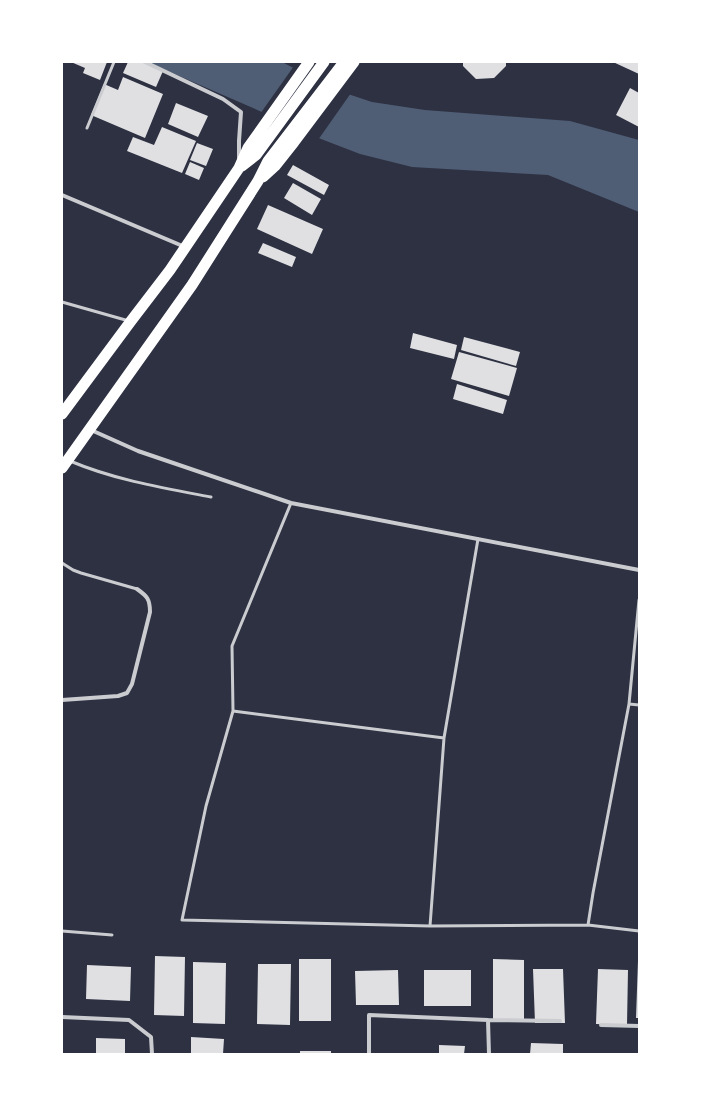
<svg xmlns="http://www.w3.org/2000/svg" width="701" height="1116" font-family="'Fira Sans Condensed',sans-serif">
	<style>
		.water { fill: #4f5d75 }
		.pier { fill: #2d3142 }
		.building { fill: #e0e0e3 }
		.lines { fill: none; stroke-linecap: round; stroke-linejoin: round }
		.service { stroke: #caccd0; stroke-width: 3 }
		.minor { stroke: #caccd0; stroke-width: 4 }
		.trunk { stroke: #fff; stroke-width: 11 }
	</style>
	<rect width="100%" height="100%" fill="#2d3142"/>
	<path class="water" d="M147 62H282L313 78 348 94 372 102 425 110 570 121 639 140V212L548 175 412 167 360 154 321 139 253 108Z"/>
	<path class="pier" d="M294 66 351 93 318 140 260 114Z"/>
	<path class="building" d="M71 62H107L100 80 83 73 85 68Z
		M128 62H142L163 71 156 87 123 73Z
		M463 62H506V66L494 78 476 79 463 66Z
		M613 62H639V74Z
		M123 77 163 94 145 138 91 115 104 84 118 90Z
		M630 88 639 93V127L616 115Z
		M176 103 208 116 198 137 168 124Z
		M162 127 196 141 182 173 127 151 133 137 154 145Z
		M197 143 213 149 206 166 190 160Z
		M190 162 204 168 199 180 185 174Z
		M293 165 329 185 324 195 287 175Z
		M293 183 321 199 312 215 284 198Z
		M268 205 323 229 312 254 257 229Z
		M263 243 296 257 292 267 258 253Z
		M413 333 457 345 454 359 410 348Z
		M464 337 520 352 516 366 461 350Z
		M459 352 517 368 509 396 451 379Z
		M457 384 507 400 503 414 453 399Z
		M155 956 185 957 184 1016 154 1015Z
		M299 959H331V1021H299Z
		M493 959 524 960V1019H493Z
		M638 961H639V1018H636Z
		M193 962 226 963 225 1024 193 1023Z
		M258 964H291L290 1025 257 1024Z
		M87 965 131 967 130 1001 86 999Z
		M533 969H563L565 1023H535Z
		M598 969 628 970 627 1025 596 1024Z
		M398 970 399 1005H356L355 971Z
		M424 970H471V1006H424Z
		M191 1037 224 1039 223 1054H191Z
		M96 1038 125 1039V1054H96Z
		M531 1043 563 1044V1054H530Z
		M439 1045 465 1046 464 1054H439Z
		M300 1051H331V1054H300Z"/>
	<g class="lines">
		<path class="service" d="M87 128 114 62
			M62 302 129 321
			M70 461C115 480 163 488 211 497
			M291 503 232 646 233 711 206 806 182 920 430 926 588 925
			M62 563 73 570 81 573 137 589
			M639 600 629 704 593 893 588 925 639 931
			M629 704 639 705
			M233 711 444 738
			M430 926 444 738 478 539
			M62 931 112 935"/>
		<path class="minor" d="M145 62 223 99 241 112 239 141V160
			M62 195 185 247
			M91 430 138 451 291 503 639 570
			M62 700 118 696 127 693 132 684 150 612C150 599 147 596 137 589
			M62 1017 129 1020 151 1037 152 1054
			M488 1020 560 1021
			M601 1025 639 1026
			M369 1054V1015L488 1020 489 1054"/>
		<path class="trunk" d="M242 166 256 155 324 62
			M263 177 275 166 294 142 354 62
			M62 414 131 321 170 270 239 168 248 148 309 62
			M62 468 192 285 258 181 268 161 344 62"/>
	</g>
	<rect width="701" height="1116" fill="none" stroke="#ffffff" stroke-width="126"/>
</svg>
